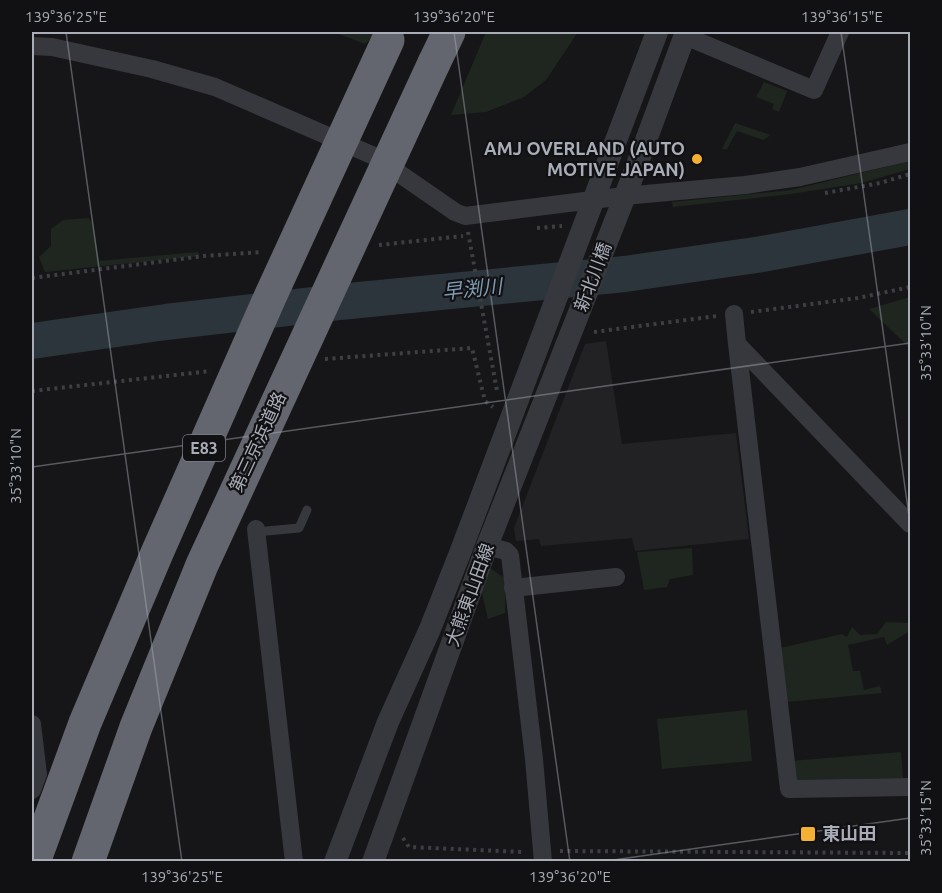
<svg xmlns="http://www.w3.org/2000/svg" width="942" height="893" font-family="Ubuntu,'Noto Sans JP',sans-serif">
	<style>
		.built { fill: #222225 }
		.green { fill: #1e261f }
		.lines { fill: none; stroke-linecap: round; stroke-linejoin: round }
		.river { stroke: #2c353c; stroke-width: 36 }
		.path { stroke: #3d3f44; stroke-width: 4; stroke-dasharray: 3 4.5; stroke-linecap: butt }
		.service { stroke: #37383d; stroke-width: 9 }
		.minor { stroke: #37383d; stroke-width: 18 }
		.tertiary { stroke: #37383d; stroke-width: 22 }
		.motorway { stroke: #63666e; stroke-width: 33 }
		.motorway-bridge { stroke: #63666e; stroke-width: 33 }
		.ticks { fill: none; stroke: #a8adb8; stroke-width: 1.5; stroke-opacity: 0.45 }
		.poi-dot { fill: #f2b134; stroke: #111113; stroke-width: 2 }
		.labels { text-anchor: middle; stroke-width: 4.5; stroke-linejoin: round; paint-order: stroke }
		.shield { fill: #111113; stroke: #7b7e86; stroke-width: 1.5 }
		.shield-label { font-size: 16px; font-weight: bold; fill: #a8adb8 }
		.poi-label { font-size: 18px; font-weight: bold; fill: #a8adb8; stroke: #111113; text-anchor: end }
		.street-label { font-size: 18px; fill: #a8adb8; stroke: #111113 }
		.water-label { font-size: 20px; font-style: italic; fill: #7f9bb3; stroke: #111113 }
		.neatline { fill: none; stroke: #a8adb8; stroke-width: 2 }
		.ticks-label { font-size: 15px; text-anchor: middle; fill: #a8adb8 }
	</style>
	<rect width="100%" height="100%" fill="#161618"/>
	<path class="built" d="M606 341 622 444 736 433 749 539 635 551 632 538 541 546 539 539 516 541 514 528 585 344Z"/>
	<path class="green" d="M333 32H378L365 44Z
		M486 32H578L546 80 524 97 486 112 451 115Z
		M764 82 787 91 779 112 772 109 774 104 756 97Z
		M735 123 771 135 763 140 737 131 727 149H722Z
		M910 161V169L861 183 791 194 673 207 672 202 791 190Z
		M88 218 93 223 99 261 198 252 199 256 45 272 39 257 51 246V229L63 220Z
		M910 297V348L869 309Z
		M692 548 693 575 670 579 667 587 644 590 637 552Z
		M490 568 506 579 505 613 488 619 481 589Z
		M886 622 909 623 910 631 887 645 884 637 848 645 853 671H860L864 690 880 686 882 693 786 702 780 648 842 634 847 637 852 627 860 635 877 634Z
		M747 710 752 761 662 769 657 719Z
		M901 752 903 778 796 780 790 761Z"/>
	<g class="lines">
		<path class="river" d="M32 341 166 322 339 302 625 274 762 254 910 227"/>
		<path class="path" d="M825 193 880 183 910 174
			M537 228 562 226
			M468 232 497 391
			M379 245 463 236
			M32 278 204 256 263 252
			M751 312 858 298 910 287
			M594 332 717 316
			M325 359 472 348 485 401 493 407
			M32 391 211 371
			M403 838 409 847 523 852
			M560 851 910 853"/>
		<path class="service" d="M256 532 299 528 307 510"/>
		<path class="minor" d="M685 36 814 90 840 32
			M32 46 52 47 152 69 215 87 374 156 455 212 465 216 624 196 745 185 800 177 910 152
			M734 314 737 344 910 524
			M737 344 789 789 910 787
			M256 529 294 862
			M487 546 506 551 510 555 534 759 543 862
			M513 588 616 577
			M32 724 38 774 32 790"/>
		<path class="tertiary" d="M335 862 388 722 430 629 460 553 657 32
			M373 862 487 546 634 173 686 32"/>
		<path class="motorway" d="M434 63 449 32"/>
		<path class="motorway-bridge" d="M34 862 85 723 157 553 270 297 388 40
			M88 862 136 727 202 565 434 63"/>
	</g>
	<path class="ticks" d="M66 32 182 862M454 32 570 862M841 32 910 523M32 467 910 343M599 862 910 818"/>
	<g class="poi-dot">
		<circle cx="697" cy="159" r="6"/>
		<rect x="800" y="826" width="16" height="16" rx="3"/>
	</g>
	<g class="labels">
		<rect class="shield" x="183" y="435" width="42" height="26" rx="4.5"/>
		<g class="shield-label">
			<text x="204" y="454">E83</text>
		</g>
		<g class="poi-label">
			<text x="685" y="155">AMJ OVERLAND (AUTO<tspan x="685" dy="21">MOTIVE JAPAN)</tspan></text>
			<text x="822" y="840" text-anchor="start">東山田</text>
		</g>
		<g class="street-label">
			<text transform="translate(593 277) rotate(-69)" y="6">新北川橋</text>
			<text transform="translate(258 442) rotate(-65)" y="6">第三京浜道路</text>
			<text transform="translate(470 595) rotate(-70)" y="6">大熊東山田線</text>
		</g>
		<g class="water-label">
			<text transform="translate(472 289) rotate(-6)" y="7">早渕川</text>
		</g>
	</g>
	<rect width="942" height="893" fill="none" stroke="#111113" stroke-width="66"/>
	<rect x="33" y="33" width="876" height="827" class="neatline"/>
	<g class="ticks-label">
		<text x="66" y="22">139°36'25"E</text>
		<text x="454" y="22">139°36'20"E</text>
		<text x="842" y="22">139°36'15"E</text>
		<text transform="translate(926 343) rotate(-90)" y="5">35°33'10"N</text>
		<text transform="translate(16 466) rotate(-90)" y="5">35°33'10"N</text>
		<text transform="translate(926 818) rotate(-90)" y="5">35°33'15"N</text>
		<text x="182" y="882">139°36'25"E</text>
		<text x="570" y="882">139°36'20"E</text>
	</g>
</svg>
